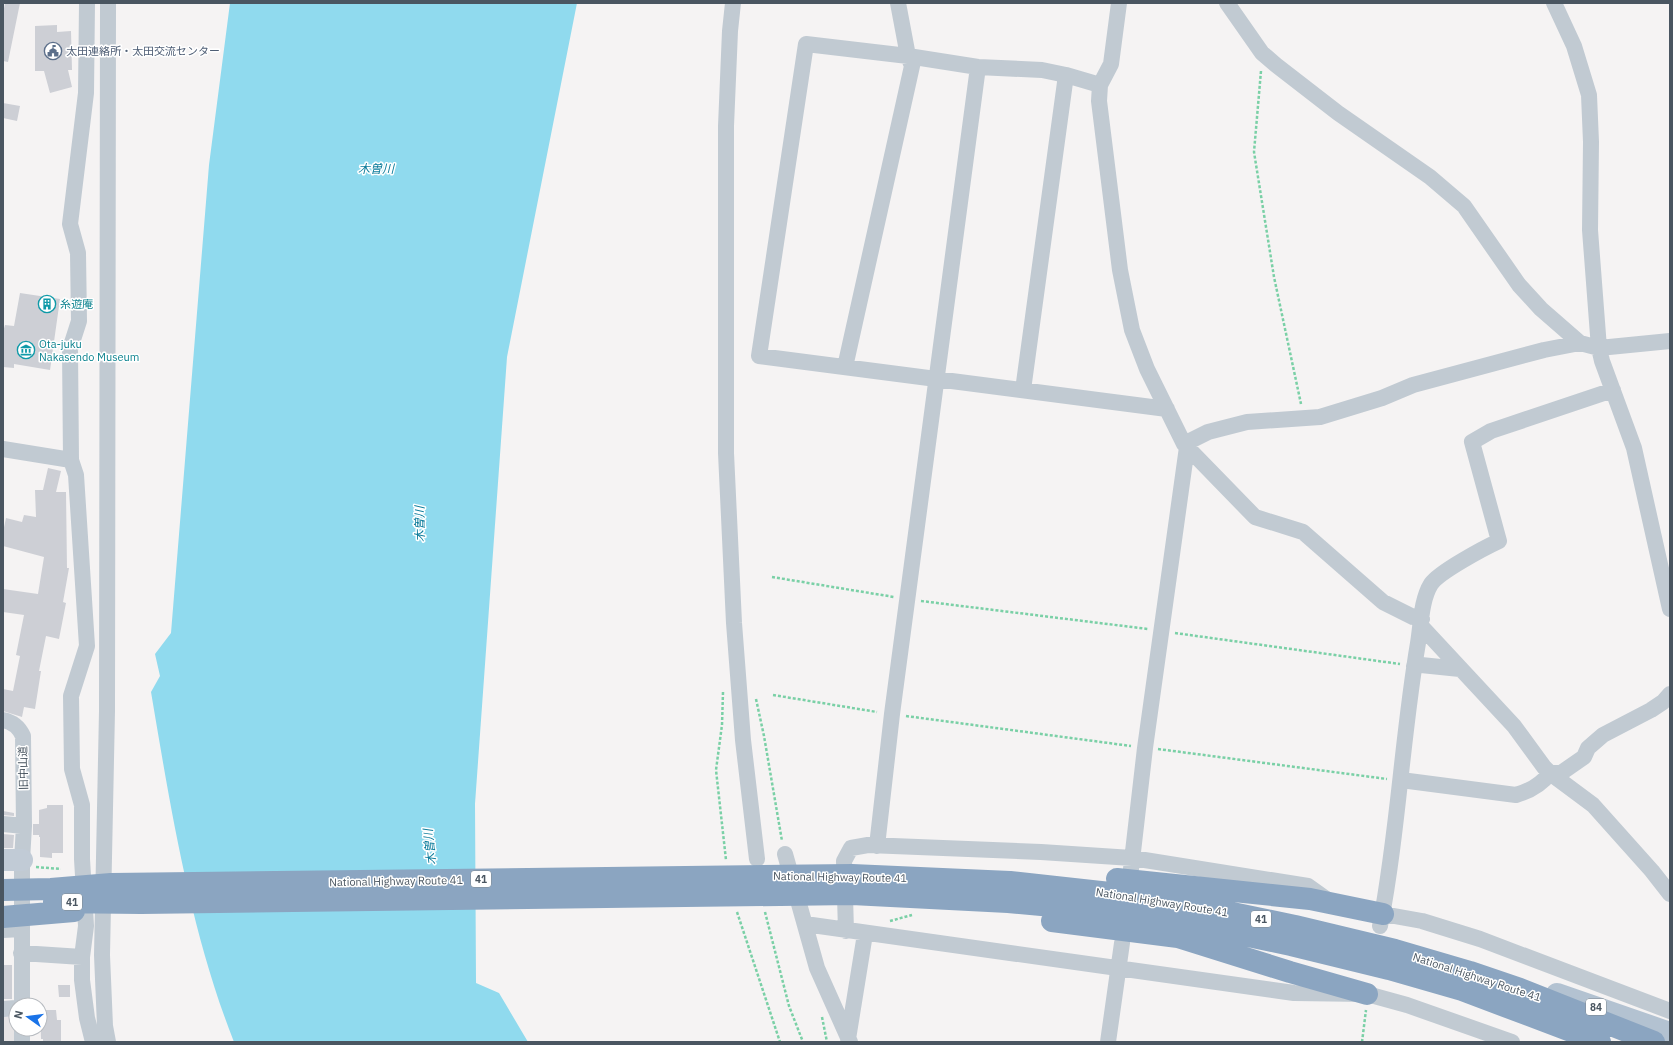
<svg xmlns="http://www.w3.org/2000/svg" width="1673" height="1045" font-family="'IBM Plex Sans','Noto Sans JP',sans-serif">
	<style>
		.education { fill: #e6e4e5 }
		.water { fill: #90daee }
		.building { fill: #cdcfd5 }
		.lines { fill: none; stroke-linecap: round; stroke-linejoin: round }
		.path { stroke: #7ad0a6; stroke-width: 2.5; stroke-dasharray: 3 2; stroke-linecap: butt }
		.street { stroke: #c1cad2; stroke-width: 16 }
		.secondary { stroke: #c1cbd6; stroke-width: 22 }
		.primary { stroke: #b3c2d1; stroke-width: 22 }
		.highway { stroke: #8ba5c1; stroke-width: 22 }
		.labels { text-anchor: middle; stroke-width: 3; stroke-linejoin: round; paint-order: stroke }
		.shield { fill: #fff; stroke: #808990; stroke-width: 1 }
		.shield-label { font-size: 10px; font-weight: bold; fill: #4a5661 }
		.service-label { font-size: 11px; fill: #4e5e75; stroke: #fff; text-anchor: start }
		.culture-label { font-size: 11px; fill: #0d838f; stroke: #fff; text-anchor: start }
		.street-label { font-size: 11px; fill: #4a5661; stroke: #fff }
		.water-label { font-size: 12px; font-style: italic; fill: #0c7c9b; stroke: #fff }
	</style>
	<rect width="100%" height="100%" fill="#f5f3f3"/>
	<path class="education" d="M3 1015 15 1019V1042H3Z"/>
	<path class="water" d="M230 3H577L507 357 475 804 476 983 499 993 528 1042H234C190 930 171 810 151 692L160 676 155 654 171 633 209 165Z"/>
	<path class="building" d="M5 3H20L8 62 3 61V14Z
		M57 25V32L71 31 72 70H68L72 87 50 93 44 71H35V26Z
		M3 103 20 106 17 121 3 118Z
		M20 293 60 299 50 370 14 364V368L3 367V332L5 325 14 326Z
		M48 468 61 471 56 492H66L67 568H69L63 602 66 603 59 639 46 636 39 671H41L35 709 24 707 22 717 3 711V689L13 691 20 656 16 655 24 615 3 612V589L38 594 44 557 3 546V532L6 518 22 522 24 515 36 517 35 490H43Z
		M47 805H63V853H52V858L40 857V837H39V835H33V824H39V810L47 808Z
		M3 811 14 813V816L3 815Z
		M3 834 14 835 13 848H3Z
		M3 965H12V999H3Z
		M58 985H70V997H59Z
		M40 1010H56L57 1020H61V1042H43V1039H41Z"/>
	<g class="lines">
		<path class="path" d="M1261 71 1254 152 1274 277 1301 404
			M772 577 894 597
			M921 601 1148 629
			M1175 633 1400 664
			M723 692 722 725 716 770 726 860
			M773 695 877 712
			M756 699 764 736 782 841
			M906 716 1131 746
			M1158 749 1387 779
			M36 867 61 869
			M737 912 780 1042
			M765 912 789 1006 803 1042
			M890 921 912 915
			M822 1017 827 1042
			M1362 1042 1366 1010"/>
		<path class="street" d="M87 3 86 93 70 224 78 253 79 321 70 349 71 460 76 475 87 646 71 696 72 769 82 805V859L86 926 82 957V980L87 1018 93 1042
			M733 3 730 31 726 126V453L734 623 743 740 757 859
			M1119 3 1111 64 1100 85 1099 101 1120 270 1132 330 1147 369 1184 444 1255 517 1303 532 1383 602 1413 617 1422 619
			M1227 3 1262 53 1276 65 1338 113 1430 177 1464 206 1519 285 1541 309 1580 343 1599 348 1670 341
			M1554 3 1574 46 1589 95 1591 142 1590 230 1599 348 1602 361 1634 448 1670 609
			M1100 85 1066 75 1042 70 978 67 908 56 806 44 759 356 1167 409
			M845 367 912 66 908 56 898 3
			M1023 390 1066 75
			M1184 444 1208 432 1247 422 1320 417 1382 398 1413 385 1544 350 1580 343
			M3 449 71 460
			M1421 626 1514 726 1544 767 1550 773 1593 805 1652 871 1670 894
			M1414 666 1421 665 1460 669
			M3 720C13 722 19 727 23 736L24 826 22 860V1005
			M1401 780 1516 795C1530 791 1541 785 1550 773H1561L1584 757 1588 748 1603 735 1651 710 1663 702 1670 694
			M3 824 24 826
			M877 846 892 714 978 67
			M785 854 817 968 850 1042
			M1131 869 1145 748 1187 447
			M1383 914 1422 921 1480 939 1670 1011
			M805 924 1294 993 1367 994 1407 1005 1512 1042
			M1380 926C1398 833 1402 737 1418 643 1421 625 1421 600 1431 584 1439 572 1484 548 1499 541L1472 442 1491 431 1613 390
			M3 930 21 929
			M846 931 844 861 851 848 868 845 1041 852 1132 858 1308 886 1329 901
			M21 953 82 957
			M3 1009 16 1008
			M22 1029V1042
			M848 1039 865 934
			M108 1042 105 1026 102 955 107 711 108 3
			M1108 1042 1122 943"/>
		<path class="secondary" d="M3 860H22"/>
		<path class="primary" d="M1557 994 1670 1033"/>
		<path class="highway" d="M1117 879 1310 899 1383 914
			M3 890 51 889 111 884 852 875 1010 882 1110 893 1194 905 1295 926 1395 950 1470 972 1520 989 1654 1042
			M54 902 141 903 852 894 1008 902 1107 911 1192 924 1291 945 1389 969 1462 990 1600 1042
			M3 917 74 911
			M1052 921 1178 937 1290 972 1367 994"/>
	</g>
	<defs>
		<symbol id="civic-ring" viewBox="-11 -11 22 22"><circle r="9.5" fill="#fff" stroke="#5c6f8a" stroke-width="1.5"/><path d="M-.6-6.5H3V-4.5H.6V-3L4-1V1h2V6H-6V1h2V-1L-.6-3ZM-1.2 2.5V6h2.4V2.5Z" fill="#5c6f8a"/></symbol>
		<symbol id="building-ring" viewBox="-11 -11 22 22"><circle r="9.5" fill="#fff" stroke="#0f9aa8" stroke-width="1.5"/><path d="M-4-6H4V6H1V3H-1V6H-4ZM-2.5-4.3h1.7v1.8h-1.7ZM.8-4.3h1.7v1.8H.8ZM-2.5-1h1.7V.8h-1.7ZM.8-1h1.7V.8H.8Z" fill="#0f9aa8"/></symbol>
		<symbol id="museum-ring" viewBox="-11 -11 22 22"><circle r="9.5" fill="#fff" stroke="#0f9aa8" stroke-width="1.5"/><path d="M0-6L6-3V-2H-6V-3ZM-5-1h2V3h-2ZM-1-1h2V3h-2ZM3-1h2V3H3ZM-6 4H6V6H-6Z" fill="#0f9aa8"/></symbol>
	</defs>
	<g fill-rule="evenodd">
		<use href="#civic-ring" x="43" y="41" width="20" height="20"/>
		<use href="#building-ring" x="37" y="294" width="20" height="20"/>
		<use href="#museum-ring" x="16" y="340" width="20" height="20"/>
	</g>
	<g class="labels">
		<g class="shield">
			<rect x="471" y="871" width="20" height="16" rx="3"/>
			<rect x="62" y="894" width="20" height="16" rx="3"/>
			<rect x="1251" y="911" width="20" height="16" rx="3"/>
			<rect x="1586" y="999" width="20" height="16" rx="3"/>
		</g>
		<g class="shield-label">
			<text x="481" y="883">41</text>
			<text x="72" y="906">41</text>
			<text x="1261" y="923">41</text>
			<text x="1596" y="1011">84</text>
		</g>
		<g class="service-label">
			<text x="66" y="55">太田連絡所・太田交流センター</text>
		</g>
		<g class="culture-label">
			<text x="60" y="308">糸遊庵</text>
			<text x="39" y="348">Ota-juku<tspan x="39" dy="13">Nakasendo Museum</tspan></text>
		</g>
		<g class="street-label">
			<text transform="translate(23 768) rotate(-91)" y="4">旧中山道</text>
			<text transform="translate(840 877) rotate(1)" y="4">National Highway Route 41</text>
			<text transform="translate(396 881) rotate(-1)" y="4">National Highway Route 41</text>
			<text transform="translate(1162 902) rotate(9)" y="4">National Highway Route 41</text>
			<text transform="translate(1477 977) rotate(18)" y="4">National Highway Route 41</text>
		</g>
		<g class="water-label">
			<text x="376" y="173">木曽川</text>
			<text transform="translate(420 524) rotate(-91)" y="4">木曽川</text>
			<text transform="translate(430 847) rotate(-96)" y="4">木曽川</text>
		</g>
	</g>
	<rect width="1673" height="1045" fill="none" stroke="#4a5661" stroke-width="8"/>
	<g transform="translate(28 1017) rotate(284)"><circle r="19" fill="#ffffff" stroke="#b7bbc0"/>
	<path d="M0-3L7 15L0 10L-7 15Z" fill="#1a73e8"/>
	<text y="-6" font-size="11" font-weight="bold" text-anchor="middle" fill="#4a5661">N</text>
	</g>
</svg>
